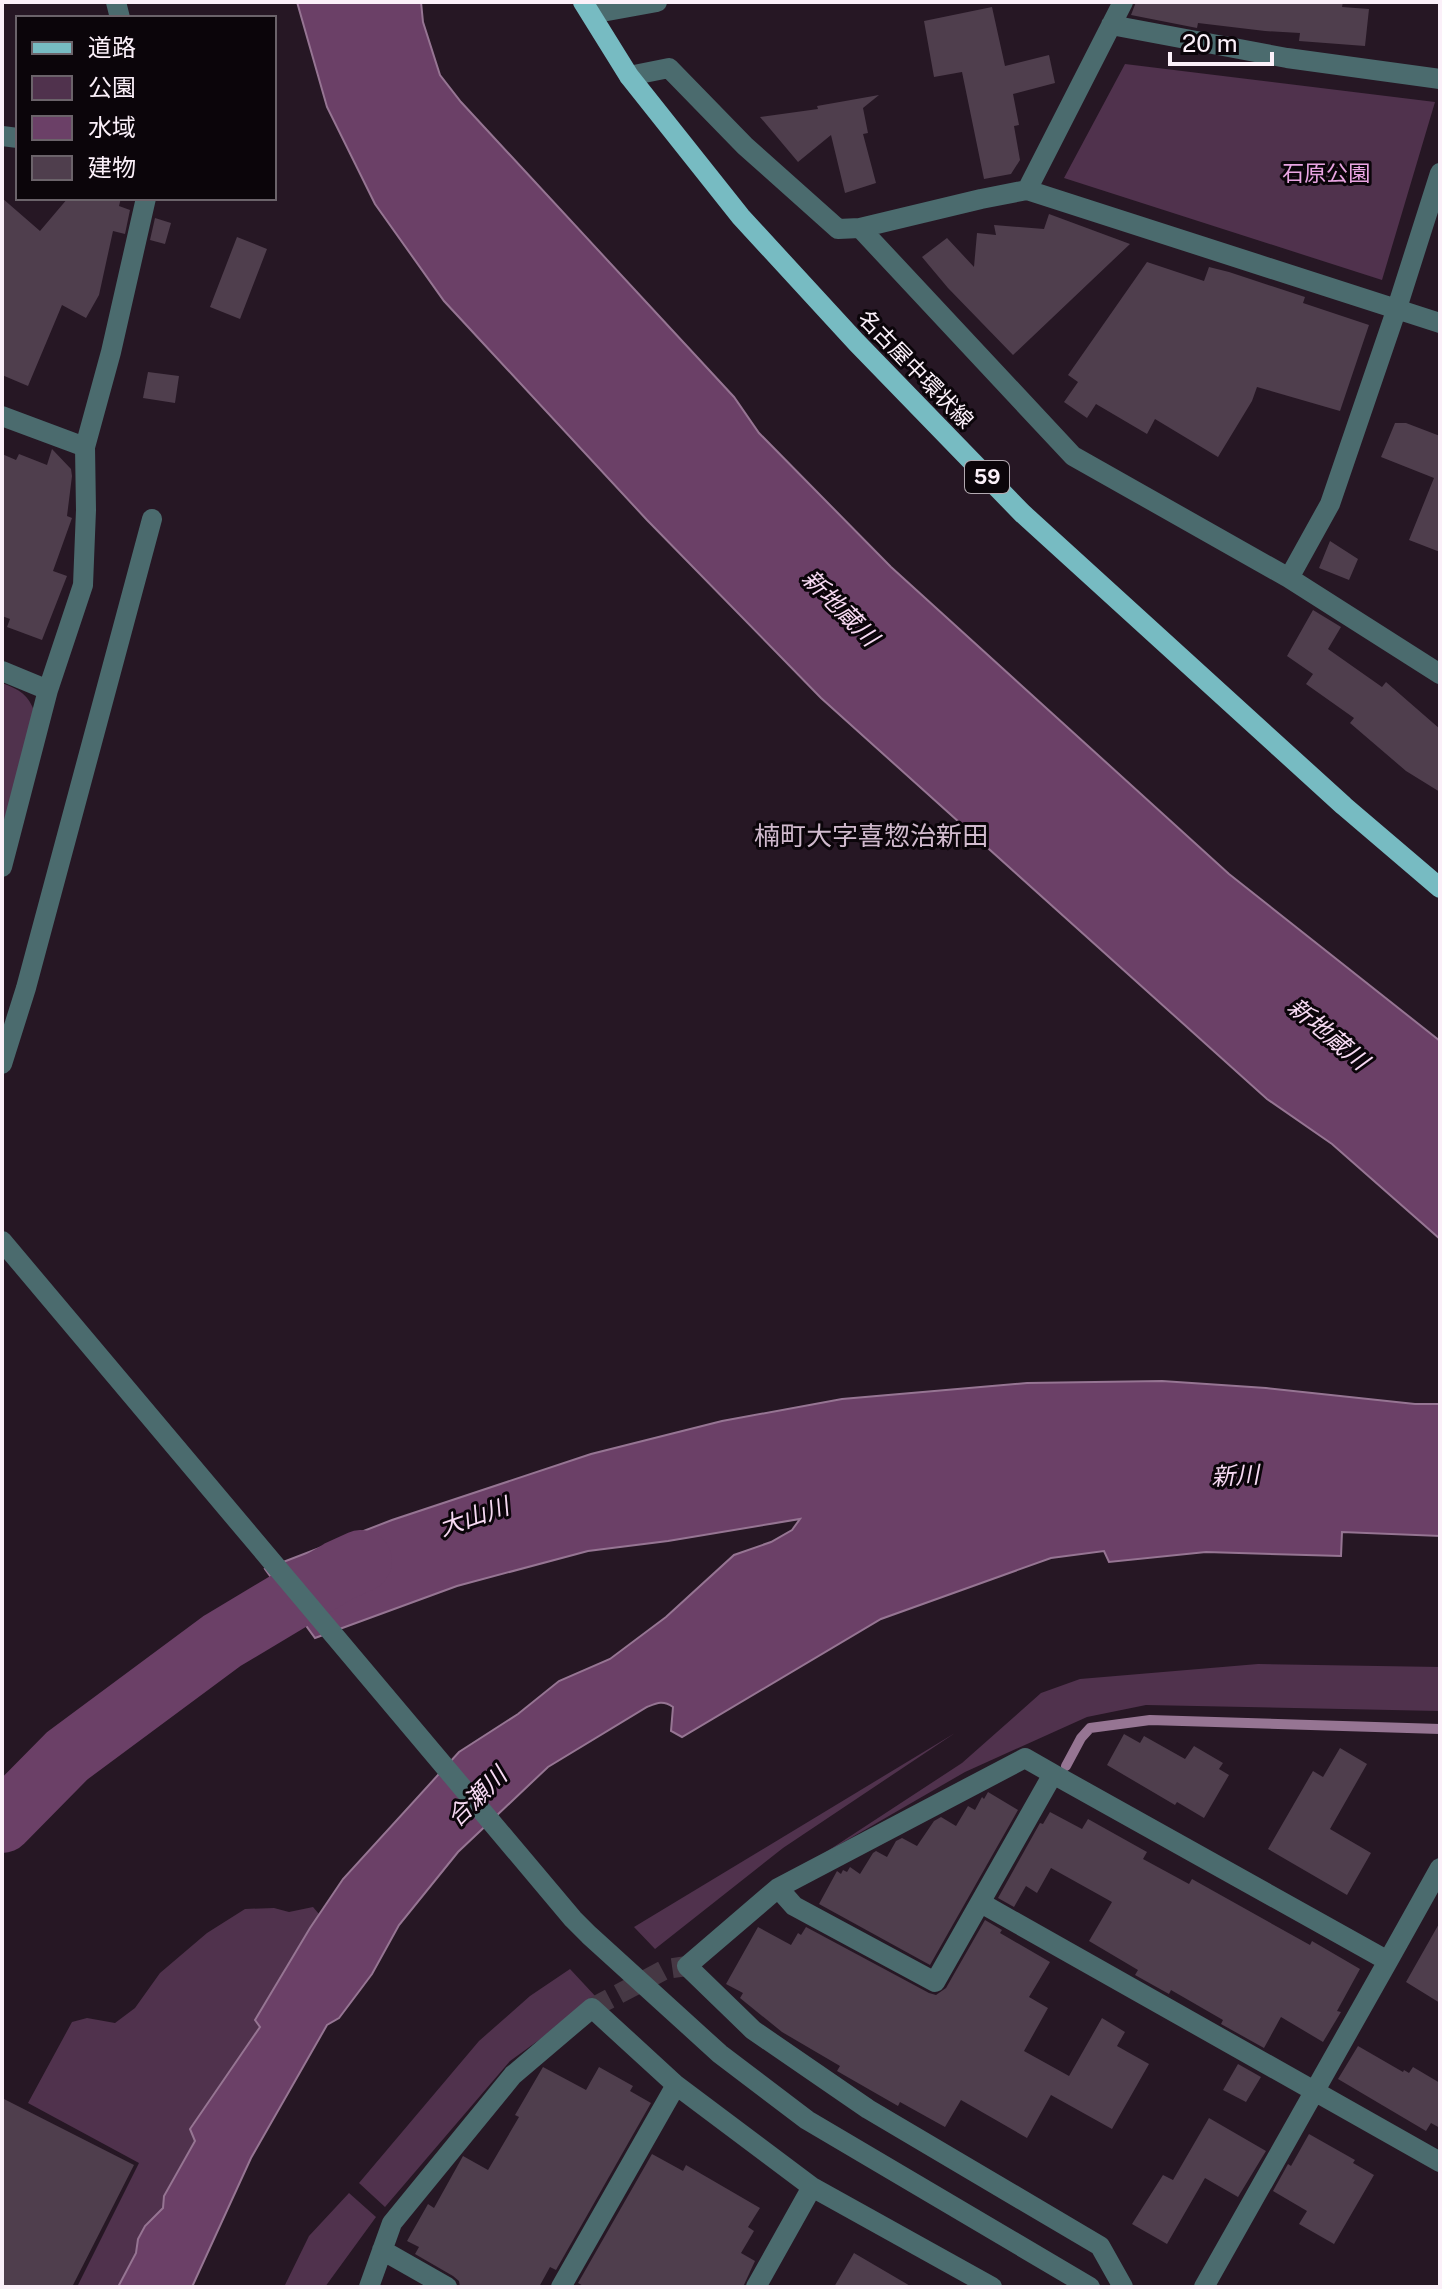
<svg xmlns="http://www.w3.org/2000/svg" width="1442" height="2289" font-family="'Public Sans','Noto Sans JP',sans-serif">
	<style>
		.green { fill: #50324d }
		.water { fill: #6b4067; stroke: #967593; stroke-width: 2 }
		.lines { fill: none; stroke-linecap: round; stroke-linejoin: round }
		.stream { stroke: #967593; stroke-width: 10 }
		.river { stroke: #6b4067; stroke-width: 62 }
		.building { fill: #4f3e4d }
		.minor-tunnel { stroke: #463844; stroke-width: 20; stroke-dasharray: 20 10; stroke-linecap: butt }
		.minor { stroke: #4b6b6e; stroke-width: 20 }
		.tertiary { stroke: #4b6b6e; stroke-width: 20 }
		.primary { stroke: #77bbc2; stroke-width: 20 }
		.labels { text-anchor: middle; stroke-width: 6; stroke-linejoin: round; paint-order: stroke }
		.shield { fill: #0b050a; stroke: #b3aab1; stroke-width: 2 }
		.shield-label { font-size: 20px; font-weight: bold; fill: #fbf0f9 }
		.park-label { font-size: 22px; fill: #e9a5e2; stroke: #0b050a }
		.street-label { font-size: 22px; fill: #fbf0f9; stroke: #0b050a }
		.water-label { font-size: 24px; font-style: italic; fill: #f7daf3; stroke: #0b050a }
		.quarter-label { font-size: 26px; fill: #d0bacd; stroke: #0b050a }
	</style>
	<rect width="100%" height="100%" fill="#261724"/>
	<path class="green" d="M1125 64 1435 102 1382 280 1064 178Z
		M2 683C20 690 28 694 35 713L2 830Z
		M1258 1664 1440 1667V1711L1146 1705 1087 1717 965 1772 823 1854 962 1763 1041 1693 1080 1679Z
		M955 1733 783 1848 655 1949 634 1927Z
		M313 1907 319 1914 255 2020 260 2027 190 2129 195 2141 164 2195 163 2208 145 2226 138 2239 136 2253 118 2287H77L139 2163 28 2103 72 2022 87 2018 115 2023 135 2008 160 1973 207 1933 245 1909 274 1908 289 1912Z
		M570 1969 597 1998 510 2061 385 2207 359 2183 479 2041 530 1996Z
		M349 2193 376 2217 325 2287H284L309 2236Z"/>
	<path class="water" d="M297 2H421L423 22 440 75 461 102 734 397 759 433 891 567 1229 874 1440 1041V1239L1332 1144 1267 1099 821 698 647 520 444 301 375 204 327 107Z
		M1162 1381 1266 1388 1415 1404H1440V1536L1342 1532 1341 1556 1206 1552 1109 1562 1104 1551 1051 1558 881 1619 682 1737 671 1731 673 1707C663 1700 657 1703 647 1707L548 1767 458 1852 399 1925 372 1974 339 2018 327 2025 251 2158 192 2287H118L136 2253 138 2239 145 2226 163 2208 164 2196 195 2141 190 2129 260 2027 255 2020 310 1928 343 1879 459 1752 518 1714 559 1681 610 1659 666 1617 734 1555 771 1542 792 1530 800 1519 668 1541 588 1551 457 1586 315 1638 265 1569 392 1520 591 1454 722 1421 842 1399 1027 1383Z"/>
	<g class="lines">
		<path class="stream" d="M1066 1766 1081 1738 1090 1728 1150 1720 1440 1729"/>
		<path class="river" d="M2 1822 67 1756 222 1641 339 1571 361 1561"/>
	</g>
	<path class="building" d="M1136 2H1343L1342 7 1369 9 1365 46 1299 41 1300 33 1265 31 1198 23 1197 28 1131 15Z
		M992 7 1005 66 1049 55 1055 83 1013 94 1019 125 1014 126 1020 160 1011 174 984 179 962 72 934 77 924 21Z
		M879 95 863 108 868 133 863 134 876 183 845 193 831 135 798 162 760 117 818 109 817 106Z
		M2 198 40 231 68 198H121L119 206 130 210 125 234 113 231 99 295 86 318 62 305 28 386 2 375Z
		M1049 214 1130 244 1013 355 948 288 922 257 947 238 974 267 977 233 996 235 994 225 1044 229Z
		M155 218 171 223 165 244 150 240Z
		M237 237 267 249 240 319 210 307Z
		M1147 262 1204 281 1209 267 1229 272 1305 297 1303 303 1369 325 1340 411 1257 387 1252 401 1218 457 1155 419 1147 434 1096 404 1087 418 1064 402 1078 382 1068 375Z
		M148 372 179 376 175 403 143 398Z
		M1395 423H1406L1440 436V552L1409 540 1434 478 1381 457Z
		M52 449 71 469 72 476 67 516 72 518 53 571 67 576 42 640 7 627 10 619 2 616V454L16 460 19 454 47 465Z
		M1330 541 1358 559 1349 580 1319 568Z
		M1313 610 1341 627 1328 649 1382 687 1386 682 1440 729V792L1406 771 1350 723 1354 718 1306 684 1313 674 1287 656Z
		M1124 1734 1140 1743 1144 1736 1185 1759 1194 1746 1223 1763 1219 1769 1229 1775 1204 1818 1177 1802 1175 1805 1107 1765Z
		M1340 1748 1367 1764 1330 1829 1371 1853 1347 1895 1268 1849 1313 1771 1323 1777Z
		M988 1792 1018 1810 930 1965 819 1904 837 1871 841 1874 843 1870 847 1872 850 1867 860 1874 873 1853 876 1851 887 1857 896 1841 902 1838 917 1846 934 1821 941 1817 956 1826 968 1806 975 1810 982 1797 984 1799Z
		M1050 1812 1082 1829 1088 1819 1147 1852 1143 1859 1189 1884 1192 1879 1310 1945 1312 1941 1360 1969 1337 2011 1341 2012 1323 2042 1281 2017 1264 2048 1221 2024 1223 2020 1171 1990 1169 1994 1135 1975 1138 1970 1089 1941 1112 1902 1051 1868 1037 1893 1026 1886 1014 1907 998 1898 1040 1823 1043 1824Z
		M985 1920 1002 1930 1000 1933 1050 1962 1029 1997 1048 2008 1024 2051 1069 2076 1102 2018 1125 2032 1117 2046 1149 2064 1112 2129 1051 2095 1027 2138 961 2100 945 2127 900 2102 898 2106 837 2071 840 2066 782 2032 740 1998 743 1993 726 1984 758 1927 791 1945 798 1933 801 1935 806 1927 929 1993 936 1995 946 1988Z
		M1440 1922V2003L1406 1982Z
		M1358 2046 1403 2072 1404 2070 1409 2073 1413 2067 1440 2083V2128L1431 2123 1426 2131 1338 2079Z
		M1238 2064 1261 2077 1246 2102 1223 2090Z
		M543 2067 586 2090 599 2067 633 2086 630 2091 651 2103 556 2270 550 2267 539 2287H460L459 2281 453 2276 415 2254 419 2247 407 2241 428 2204 434 2208 463 2156 488 2170 519 2117 515 2115Z
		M2 2098 134 2165 72 2287H2Z
		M1209 2118 1266 2151 1238 2197 1205 2178 1167 2244 1132 2224 1163 2175 1173 2180Z
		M1309 2134 1355 2160 1353 2163 1374 2175 1334 2244 1299 2224 1307 2211 1273 2191 1288 2164 1291 2166Z
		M652 2154 683 2171 686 2165 760 2208 748 2227 754 2231 741 2253 755 2261 743 2287H585L578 2283Z
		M854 2253 912 2287H834Z"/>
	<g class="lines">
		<path class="minor-tunnel" d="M592 2008 666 1969 687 1966"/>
		<path class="minor" d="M116 2 120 18
			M591 14 657 2
			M1111 25 1287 58 1440 79
			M629 76 669 68 745 146 838 229 860 228
			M2 136 18 138
			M1027 190 1123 2
			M1440 323 1027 190 981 199 860 228 1073 456 1289 578 1440 674
			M2 416 85 447
			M1289 578 1330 504 1397 308 1440 173
			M2 671 48 690
			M2 867 48 690 83 585 86 510 85 447 111 352 146 198
			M2 1064 26 988 152 519
			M1053 1774 1025 1758 778 1888 687 1966 753 2030 868 2109 1100 2246 1123 2287
			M778 1888 794 1906 935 1982 1053 1774 1388 1961 1440 1868
			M981 1903 1440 2162
			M382 2250 447 2287
			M369 2287 392 2223 513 2075 592 2008 676 2085 812 2187 992 2287
			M561 2287 676 2085
			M756 2287 812 2187
			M1204 2287 1388 1961"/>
		<path class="tertiary" d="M2 1241 573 1919 589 1935 720 2054 807 2120 1090 2287"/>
		<path class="primary" d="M583 2 629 76 741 217 856 342 1022 513 1344 806 1440 888"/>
	</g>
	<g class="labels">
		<rect class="shield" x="965" y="461" width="44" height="32" rx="6"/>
		<g class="shield-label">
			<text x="987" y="484">59</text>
		</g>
		<g class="park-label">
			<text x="1326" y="181">石原公園</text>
		</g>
		<g class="street-label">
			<text transform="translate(916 369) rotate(46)" y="8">名古屋中環状線</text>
		</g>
		<g class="water-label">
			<text transform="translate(840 608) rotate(45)" y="8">新地蔵川</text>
			<text transform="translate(1328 1034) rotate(40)" y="8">新地蔵川</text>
			<text transform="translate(1235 1476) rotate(-3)" y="8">新川</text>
			<text transform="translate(474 1517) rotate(-19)" y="8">大山川</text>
			<text transform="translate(477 1797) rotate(-45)" y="8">合瀬川</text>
		</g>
		<g class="quarter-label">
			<text x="871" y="845">楠町大字喜惣治新田</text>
		</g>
	</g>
	<rect width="1442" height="2289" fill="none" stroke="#fbf0f9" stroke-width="8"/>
	<rect x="16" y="16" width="260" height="184" fill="#0b050a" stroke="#6b636a" stroke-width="2"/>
	<rect x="32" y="42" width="40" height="12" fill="#77bbc2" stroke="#6b636a" stroke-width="2"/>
	<text x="88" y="56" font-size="24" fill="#fbf0f9">道路</text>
	<rect x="32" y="76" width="40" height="24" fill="#50324d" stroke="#6b636a" stroke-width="2"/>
	<text x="88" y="96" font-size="24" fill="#fbf0f9">公園</text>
	<rect x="32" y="116" width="40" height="24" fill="#6b4067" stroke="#6b636a" stroke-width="2"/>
	<text x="88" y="136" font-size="24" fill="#fbf0f9">水域</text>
	<rect x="32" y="156" width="40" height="24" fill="#4f3e4d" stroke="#6b636a" stroke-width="2"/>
	<text x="88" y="176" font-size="24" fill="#fbf0f9">建物</text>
	<path d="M1170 52v12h102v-12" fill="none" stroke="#fbf0f9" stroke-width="4"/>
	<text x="1182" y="52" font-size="24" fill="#fbf0f9" stroke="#0b050a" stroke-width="6" paint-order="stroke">20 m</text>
</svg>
